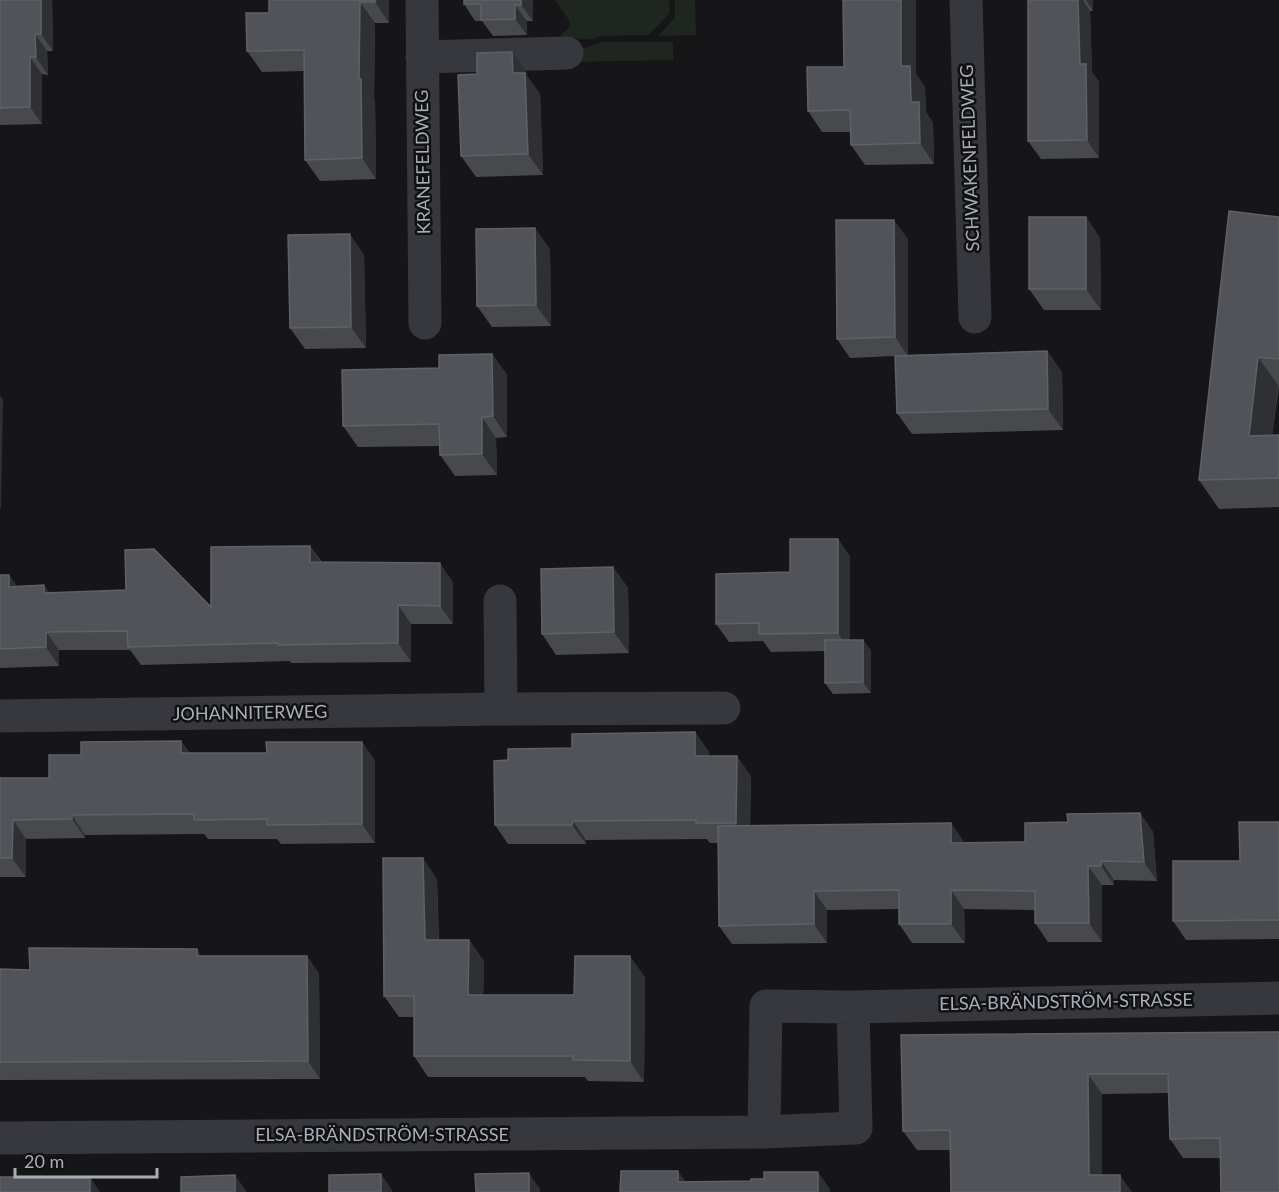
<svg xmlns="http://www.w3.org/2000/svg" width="1279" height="1192" font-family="Lato,sans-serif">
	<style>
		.green { fill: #1e261f }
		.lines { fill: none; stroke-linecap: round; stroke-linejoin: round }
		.minor { stroke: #37383d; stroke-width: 33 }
		.wall { fill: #47494d }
		.shaded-wall { fill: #2f3033 }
		.building { fill: #525359; stroke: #5f6168; stroke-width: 1.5 }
		.labels { text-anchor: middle; stroke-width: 5; stroke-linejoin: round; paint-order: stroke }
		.street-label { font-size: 18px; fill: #a8adb8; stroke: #111113 }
	</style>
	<rect width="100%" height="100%" fill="#161618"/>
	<path class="green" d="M543 0H669L670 13 649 35 601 36 594 39 558 38 569 27V20L555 0Z
		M675 0H695L696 35 658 36 675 17Z
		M601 42H673V60L569 62V48H585Z"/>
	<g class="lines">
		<path class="minor" d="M422 0 425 323
			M966 0 975 317
			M422 57 567 53
			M500 601 501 709
			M0 716 501 709 724 708
			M764 1132 766 1006 853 1007
			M0 1138 764 1132 856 1128 853 1007 1279 998"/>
	</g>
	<path class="wall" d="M0 0H52L53 51H47L48 75 42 74V124L0 125Z
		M269 0H389V23H375L374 98 375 100 376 179 320 181 305 160 304 71 262 72 247 51 269 13Z
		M464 0H533V21H527V35L493 36 482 21H475L464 4Z
		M843 0H916V74L925 87 926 112 933 123 934 164 865 165 851 145 850 132H822L808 111 844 67Z
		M1028 0H1093V11H1090L1092 72 1099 82V158L1041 159 1028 141Z
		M527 73V76L540 94 543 175 476 177 461 156Z
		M1086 217 1100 238 1101 310H1044L1029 289Z
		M1279 217V386L1272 436 1279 435V507L1219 509 1199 480Z
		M908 239V355L1047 351 1062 372 1063 430 912 434 897 413 895 356 850 358 837 339Z
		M550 249 551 326 492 327 477 306Z
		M364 255 366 348 305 349 290 328Z
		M492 354 507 375V437L496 438 497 475 455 476 440 455V446L358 447 343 426 439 368Z
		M838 539 850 557V640L871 650V693L833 694 825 683V651L771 652 763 641 729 642 716 624Z
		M310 546 322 562 453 582V624H411V662L291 663 290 661 141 665 130 650H59V666L0 668V575H9L17 586 44 585 49 593 211 607Z
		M613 567 628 588 629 653 556 655 542 634Z
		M695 732 709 752V756L751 776 750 826 951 823 964 843 1025 842 1068 822 1140 813 1153 832 1157 881 1114 880V885H1102V942H1048L1035 923V910L964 909 965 943H912L899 924V909L827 910V943L732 944 719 926 718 843H710L707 839 586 840V844H508L495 825 508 760 572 748Z
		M181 741 190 753H267L362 742 375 761V843L281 844 277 839H208L204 834 85 835V838L26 839V877H0V778H49L81 755Z
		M1279 822V939L1186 940 1173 921 1240 861Z
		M437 879 439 940H469L484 961 483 995H574L645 977 644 1082 588 1081 585 1077H428L414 1056V1017H399L384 996Z
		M202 956H307L319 974 320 1079 0 1080V969L30 970Z
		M1279 1032 1221 1158H1183L1170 1139 1169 1093 1102 1094V1175L950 1150H917L903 1131 901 1035Z"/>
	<path class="shaded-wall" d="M41 0H52L53 51 41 34Z
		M375 0H389V23L375 2Z
		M521 0H533V21L521 5Z
		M901 0H916V74L925 87 926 112 933 123 934 164 920 143 911 102 901 66Z
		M1078 0H1083L1090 11 1092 72 1099 82V158L1087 140 1080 64Z
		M1086 0H1093V11Z
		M360 2 375 23 374 98 375 100 376 179 362 158 359 79Z
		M515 5 527 21V35L515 19Z
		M35 34 47 51 48 75 36 57Z
		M512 52 527 73V76L540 94 543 175 528 154 513 73Z
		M30 57 42 74V124L30 107Z
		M1086 217 1100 238 1101 310 1086 289Z
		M894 220 908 239V356L895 337Z
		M535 228 550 249 551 326 536 305Z
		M350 234 364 255 366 348 351 327Z
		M1047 351 1062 372 1063 430 1048 409Z
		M492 354 507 375V437L493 416Z
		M1258 357 1278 385 1269 465 1249 436Z
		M0 395 3 400 1 509 0 507Z
		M482 417 496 438 497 475 482 454Z
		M838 539 850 557V651L838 633Z
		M310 546 323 565 310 562Z
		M440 563 453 582V624L440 606Z
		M613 567 628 588 629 653 614 632Z
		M9 575 22 594 9 587Z
		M44 585 57 604 44 593Z
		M398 605 411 624V662L398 643Z
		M46 632 59 650V666L46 647Z
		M863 640 871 650V693L863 682Z
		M695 732 709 752V775L695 756Z
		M181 741 195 760 181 753Z
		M362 742 375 761V843L362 824Z
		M737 756 751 776 749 843 736 823Z
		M1140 813 1153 832 1157 881 1144 862Z
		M72 815 85 835V838L72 819Z
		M13 820 26 839V877L12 858Z
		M573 821 586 840V844L572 825Z
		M951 823 964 842 965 862 951 843Z
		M423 858 437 879 439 960 425 940Z
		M1101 861 1114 880V885L1101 866Z
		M1088 866 1102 885V942L1089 923Z
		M951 890 964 909 965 943 951 924Z
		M814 891 827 910V943L814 924Z
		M469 940 484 961 483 1016 468 995Z
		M197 949 209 967 197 956Z
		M307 956 319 974 320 1079 308 1061Z
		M630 956 645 977 644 1082 630 1061Z
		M1088 1074 1102 1094V1192L1089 1175Z
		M678 1171 690 1188 678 1182Z
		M818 1172 830 1189V1192H818Z
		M529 1173 540 1189V1192H529Z
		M381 1174 392 1190V1192H381Z
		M235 1175 246 1191V1192H235Z
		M1120 1175 1132 1192H1120Z
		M90 1177 100 1192H90Z"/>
	<path class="building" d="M0 0H41V34H35L36 57H30V107L0 108Z
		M269 0H375V2H360L359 79H361L362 158 305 160 304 50 247 51 246 13H269Z
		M464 0H521V5H515V19L481 20V4H464Z
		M843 0H901V66H910L911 102H919L920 143 851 145 850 110 808 111 807 67H844Z
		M1028 0H1078L1080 64H1086L1087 140 1028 141Z
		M512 52 513 73H525L528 154 461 156 458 75 477 74V53Z
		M1229 211 1279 217V359L1258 357 1249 436 1279 435V478L1199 480Z
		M1029 217H1086V289H1029Z
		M836 220H894L895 337 837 339Z
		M535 228 536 305 477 306 476 229Z
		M350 234 351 327 290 328 288 235Z
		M1047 351 1048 409 897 413 895 356Z
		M492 354 493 416 482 417V454L440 455 439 424 343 426 342 370 439 368V355Z
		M790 539H838V633L759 634V623L716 624V574L790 572Z
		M310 546V562L440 563V606L398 605V643L278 645V643L128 647 127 631 46 632V647L0 649V575H9V587L44 585V593L126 590 125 550 154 549 211 607V547Z
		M613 567 614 632 542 634 541 569Z
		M825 640H863V682L825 683Z
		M695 732V756H737L736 823H696V820L573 821 572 825H495L494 761 508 760V749L572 748V734Z
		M181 741V753H267L266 742H362V824L267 825V819L194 820V814L72 815V819L13 820 12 858H0V778H49V755H81V742Z
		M1140 813 1144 862 1101 861V866H1088L1089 923H1035V891L951 890V924H899V890L814 891V924L719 926 718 826 951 823V843L1025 842V823L1068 822 1067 814Z
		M1239 822H1279V920L1173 921V861H1240Z
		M383 858H423L425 940H469L468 995H574L575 956H630V1061L573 1060V1056H414V996H384Z
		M29 948 197 949V956H307L308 1061 0 1062V969L30 970Z
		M1279 1032V1192H1221L1220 1138 1170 1139 1168 1074H1088L1089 1175H1120V1192H951L950 1130 903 1131 901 1035Z
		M621 1171H678V1182L751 1181V1179H764V1172H818V1192H620Z
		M529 1173V1192H476L475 1174Z
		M381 1174V1192H329V1175Z
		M235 1175V1192H181V1177Z
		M0 1177H90V1192H0Z"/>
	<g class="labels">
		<g class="street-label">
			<text transform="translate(970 158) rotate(-92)" y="6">SCHWAKENFELDWEG</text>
			<text transform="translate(423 162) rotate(-91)" y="6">KRANEFELDWEG</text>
			<text transform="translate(250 713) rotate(-1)" y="6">JOHANNITERWEG</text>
			<text transform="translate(1066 1002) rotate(-1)" y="6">ELSA-BRÄNDSTRÖM-STRASSE</text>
			<text x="382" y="1141">ELSA-BRÄNDSTRÖM-STRASSE</text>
		</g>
	</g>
	<path d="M15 1168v9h142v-9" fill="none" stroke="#a8adb8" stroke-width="3"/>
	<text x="24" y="1168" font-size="18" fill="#a8adb8" stroke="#111113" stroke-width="4.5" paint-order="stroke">20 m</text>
</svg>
